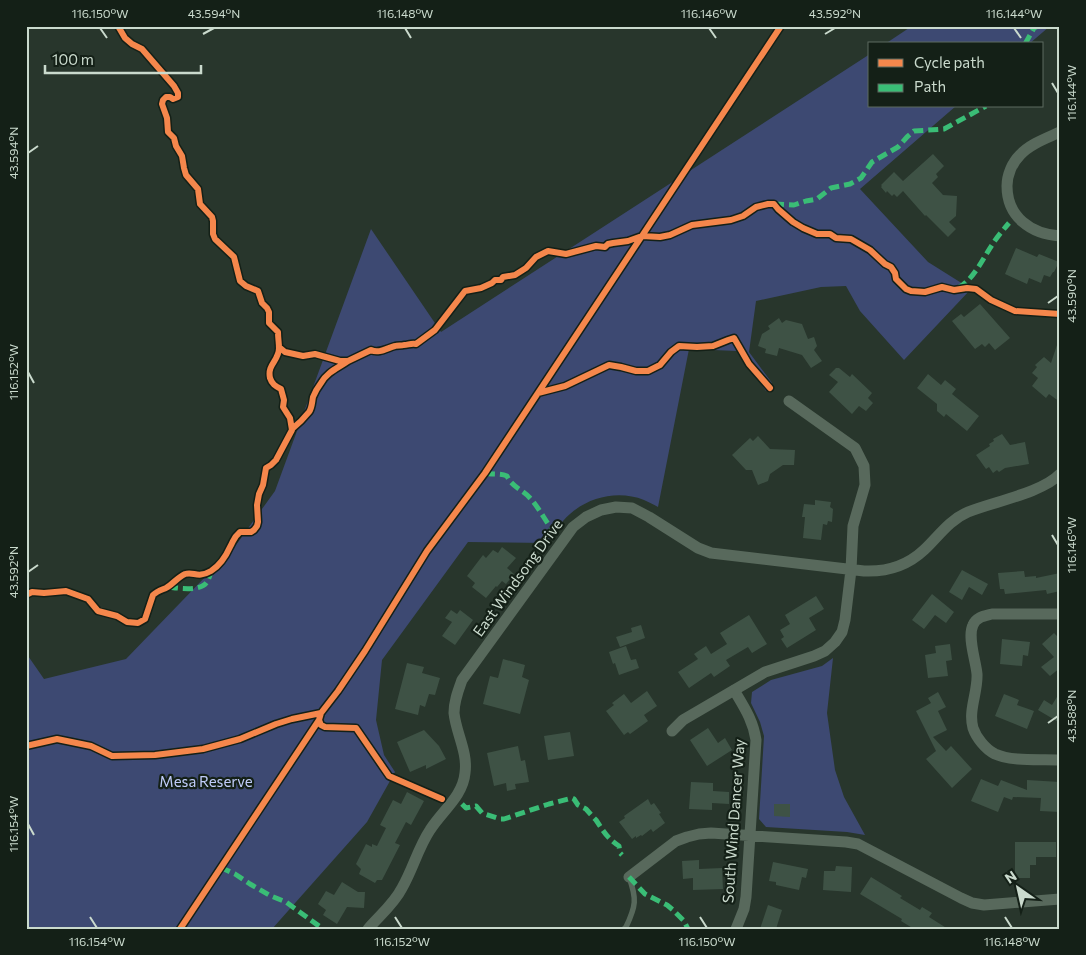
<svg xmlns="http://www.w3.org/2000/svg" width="1086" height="955" font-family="Commissioner,sans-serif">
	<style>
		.green { fill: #3d4972 }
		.building { fill: #3e5245 }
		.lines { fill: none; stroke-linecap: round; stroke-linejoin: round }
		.service { stroke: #58695c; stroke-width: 5.5 }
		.minor { stroke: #58695c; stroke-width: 11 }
		.quiet { stroke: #3abd76; stroke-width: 5; stroke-dasharray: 10 5; stroke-linecap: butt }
		.cycleway-casing { stroke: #142017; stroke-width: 9 }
		.cycleway { stroke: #f5874c; stroke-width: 6 }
		.ticks { fill: none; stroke: #cadacd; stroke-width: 2 }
		.labels { text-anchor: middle; stroke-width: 4.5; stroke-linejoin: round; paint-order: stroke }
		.street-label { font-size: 15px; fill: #cadacd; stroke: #142017 }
		.park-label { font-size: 15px; fill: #c1cdfa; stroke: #142017 }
		.neatline { fill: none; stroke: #cadacd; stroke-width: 2 }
		.ticks-label { font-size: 12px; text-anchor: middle; fill: #cadacd }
	</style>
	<rect width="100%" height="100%" fill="#28362c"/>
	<path class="green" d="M912 26H1050L1029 44H885Z
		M870 54V106H956L860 189 928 262 971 289 904 360 860 311 846 286 821 287 756 301 749 352 772 383 766 391 737 351 689 349 658 507C654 505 649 502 644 500 616 489 583 498 563 521 557 527 552 535 547 543L468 542 382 660 376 720 384 755 395 772 367 822 272 929H26V653L44 679 126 659 236 545 275 491 371 229 441 332Z
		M833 658 827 713 835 770 844 797 865 835 847 832 766 827 759 819 764 736 760 722 751 703 752 692 771 680 822 666Z"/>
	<path class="building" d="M933 154 944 166 936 174 938 177 932 183 943 195 957 196 956 216 949 222 956 229 948 237 926 215 925 216 903 191 897 197 894 194 892 196 887 191 886 193 881 187 882 186 881 185 894 172 903 181Z
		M1016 248 1037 257 1039 254 1059 262 1054 272H1053L1050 277 1044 275 1041 283 1029 278 1027 284 1005 274Z
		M980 304 1010 338 995 350 989 343 985 347 982 344 975 349 952 321 961 314 964 317Z
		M779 318 782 323 786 320 802 324 808 339 814 337 817 346 814 350 822 361 811 368 802 355 779 348 777 356 765 353 766 349 758 346 762 334 770 329 768 326Z
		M1058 342 1060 343V402L1049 394 1046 398 1032 386 1038 378 1032 373 1037 367 1035 365 1044 357 1051 363Z
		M836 368H839L850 377 852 374 872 393 868 398 873 403 866 411 859 406 852 414 829 392 838 382 829 375Z
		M928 374 941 385 945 380 956 389 952 394 979 416 967 431 946 414 944 417 937 411V404L917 388Z
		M1002 434 1010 445 1025 442 1029 464 1005 468 999 472 997 470 993 473 989 467 986 469 976 455 990 446 989 444 994 441 993 439Z
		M758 436 770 449 795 450 794 465H783L770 474 768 481 758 485 752 470H746L732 455 750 438 753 441Z
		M815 500 831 502 830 507 833 509 832 522 828 521 827 525 823 524 821 540 803 538 805 517H802L804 504 815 505Z
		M502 547 516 558 507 568 514 574 506 584 502 581 497 587 496 586 486 598 472 587 475 583 467 576 483 555 486 558 493 550 498 553Z
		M962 570 988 584 982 595 969 587 962 600 949 592Z
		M1024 571 1025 577 1036 576V578L1060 573V591L1047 594 1046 590 1005 594 1004 589H1000L998 573Z
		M932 594 954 612 946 623 935 615 924 629 912 620Z
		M816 596 824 609 809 618 816 630 787 648 781 639 784 637 780 630 790 624 785 615Z
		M451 610 457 614 460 610 473 620 455 645 442 636 452 622 445 618Z
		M749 615 767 644 752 653 748 647 726 660 730 666 714 677 711 673 689 688 678 672 698 659 694 654 706 646 711 654 727 644 720 633Z
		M641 625 645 638 620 647 616 637 632 632 631 628Z
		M1054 633 1060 639V668L1050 676 1041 667 1054 657 1042 644Z
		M1002 639 1030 642 1028 656 1023 655 1022 666 1000 664Z
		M950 644 952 660 946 661 948 676 928 678 925 655 936 653 935 646Z
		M626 646 631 660 636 659 639 668 619 675 615 663 613 664 609 652Z
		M503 659 525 665 522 677 529 680 520 714 483 704 490 676 498 678Z
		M407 663 424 667 422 673 440 678 435 695 429 694 425 707 420 705 418 715 395 709Z
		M647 691 657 706 644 715 648 721 630 734 628 732 624 735 606 711 614 705 612 703 624 694 631 703Z
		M938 692 946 707 938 711 947 730 933 737 946 751 951 746 972 769 952 788 926 759 936 751 916 711 931 703 928 698Z
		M1060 692V723L1038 710 1044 700 1052 705Z
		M1004 694 1019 700 1017 705 1034 711 1027 729 995 716Z
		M708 728 718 743 725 738 732 750 707 766 690 740Z
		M424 730 439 746 446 759 426 769V765L410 772 397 742Z
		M570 732 574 756 548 760 544 736Z
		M518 746 521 761 525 760 529 782 515 784 516 789 507 791 506 783 494 786 487 753Z
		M981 779 998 786 1001 780 1027 790V780L1060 782V812L1040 811 1041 798 1013 797 1012 800 1004 797 998 812 971 801Z
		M691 782 713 783V791L729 792V804L712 803V810L689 809Z
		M407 792 424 801 411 825 406 822 395 843 400 845 382 880H377L375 883 359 874 361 869 356 864 366 844 372 847V844L377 846 386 828 380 825 393 800 401 804Z
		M648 799 651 805 654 803 661 813 659 814 665 823 653 832 651 829 642 836 641 835 636 838V836L632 839 619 822 625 818 624 816Z
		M774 804H790V817L774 816Z
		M1015 842H1056V857H1036V865H1030V878H1015Z
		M699 860V869L722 868 723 889 693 890V878L683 879 682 861Z
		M773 862 808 869 806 878 802 877 799 890 776 885V882L769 881Z
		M836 866 852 867 851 892 823 890 824 871H835Z
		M871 877 902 896 900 898 920 910 922 907 932 913 929 917 948 929H914L901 921 902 919 860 894Z
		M342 882 358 892H365L364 908 347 907 337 924 323 915 326 910 318 904 326 891 334 895Z
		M768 905 782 910 776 929H760Z"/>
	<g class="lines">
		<path class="service" d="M624 929 626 927C636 906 637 899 629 877"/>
		<path class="minor" d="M1060 132C1047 138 1030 144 1020 155 1012 163 1007 175 1007 186 1007 217 1031 234 1060 236
			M1060 614H992C984 616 976 617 973 625 967 637 976 661 977 674 978 692 968 710 973 728 976 737 985 749 995 754 1013 762 1040 759 1060 760
			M734 690C744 707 753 720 756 740L746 897 744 909 736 929
			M672 731 683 720 765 672 814 656 825 651 835 642 842 632 845 620 851 570 853 526 865 485 864 466 855 448 789 401
			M629 877 676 841 687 837 699 834 711 833 846 842 858 844 961 898 972 903 984 905 1060 899
			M368 929C379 916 394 904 402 888 413 869 418 848 430 830 442 811 463 796 465 773 468 752 456 733 454 713 454 701 458 691 462 680L573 527 586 517 601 510 616 507 632 508 649 517 698 548 711 553 864 571C887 572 907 566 924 550 938 537 949 520 968 512 992 502 1042 493 1060 474"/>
		<path class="quiet" d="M1025 44 1034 28 1038 26
			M774 204 794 205 806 201 817 199 831 188 850 184 861 178 872 162 898 147 907 137 914 131 944 129 986 106
			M958 288C974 279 982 260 992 245 997 237 1003 230 1009 223
			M485 473C492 475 500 473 507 476 512 487 523 490 530 498 540 509 546 523 556 534
			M168 587C178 588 201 592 207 582 209 579 210 574 212 570
			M462 804 466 808 476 806 482 813 500 819H504L549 804 572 798 574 799 578 805 586 809 594 818 596 820C604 832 607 838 619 846L620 853 622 855
			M221 867 224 869 235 874 250 884 271 896 286 902 323 929
			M629 877 645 894 667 905 673 910 684 921 688 929"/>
		<defs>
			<path id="cycleway" d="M279 347 285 352 303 356 315 354 340 361H348L371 350C379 354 387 348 395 346 398 345 401 346 404 345 408 345 411 343 416 344L435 330 465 291 481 288 492 283 495 280H501L503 277 515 275 526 268 536 257 548 251 566 254 596 246 605 247 608 244 613 243 628 241 642 236 660 237 670 235 692 225 731 220 743 216 756 207 768 204H774L778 209 793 222 803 228 817 234H830L836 238 851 239 870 250 885 264 891 267 895 273 896 279 906 289 911 291 925 292 942 287 954 290 967 288 976 289 991 300 1015 311 1060 314
				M538 393 565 386 609 365 621 367 636 371H648L660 365 671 352 679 346 697 347 713 346 728 340 734 338 749 364 770 388
				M292 429C297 425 305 417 309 412 312 408 312 402 313 397 315 392 318 387 321 383 327 372 338 368 348 361
				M26 595 32 592 44 593 66 591 88 599 98 611 117 616 127 622 138 623 145 619 153 595C157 591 161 590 166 588 173 584 178 577 185 574 194 571 197 579 211 571 219 566 226 556 230 547 234 540 233 538 240 532H251L254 530 257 526 258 522 257 505 259 494 263 485 266 468 271 465 276 460 292 430 290 418 283 407 284 400 281 389C275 386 272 384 270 378 267 364 279 361 279 348 279 343 278 338 278 332L269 323V312L267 308 262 303 258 291 246 286 240 281 234 257 215 239 213 234V221L212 217 200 204 198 189 186 175 184 168 182 156 176 146 174 138 168 132 167 118 162 104 163 100 166 97H170L173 99 178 97V93L174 86 142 49 132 44 125 38 118 26
				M319 720 321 725 325 727 356 728 389 776 442 799
				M26 746 57 739 91 746 112 756 155 755 203 749 240 739 276 724 292 719 321 713
				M180 929 319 720 321 713 338 691 365 651 427 551 485 473 781 26"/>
		</defs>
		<use href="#cycleway" class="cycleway-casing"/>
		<use href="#cycleway" class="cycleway"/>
	</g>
	<path class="ticks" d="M100 28 107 38M405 28 411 38M709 28 716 38M1014 28 1021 38M203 34 214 28M825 34 835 28M1052 83 1058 93M28 153 38 146M1048 303 1058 296M28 372 34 383M1052 535 1058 545M28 572 38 565M1048 723 1058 716M28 824 34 835M90 917 97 928M395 917 402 928M700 917 707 928M1005 917 1012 928"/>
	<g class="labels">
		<g class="street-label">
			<text transform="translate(518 578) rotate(-54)" y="5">East Windsong Drive</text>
			<text transform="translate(734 821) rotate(-86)" y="5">South Wind Dancer Way</text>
		</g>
		<g class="park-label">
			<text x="206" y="787">Mesa Reserve</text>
		</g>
	</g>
	<rect width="1086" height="955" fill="none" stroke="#142017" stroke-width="55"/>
	<rect x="868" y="42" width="175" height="65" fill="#142017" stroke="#5d6a60"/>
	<rect x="878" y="59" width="25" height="8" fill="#f5874c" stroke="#5d6a60"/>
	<text x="914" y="68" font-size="15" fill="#cadacd">Cycle path</text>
	<rect x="878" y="84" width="25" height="8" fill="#3abd76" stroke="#5d6a60"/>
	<text x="914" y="92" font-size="15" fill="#cadacd">Path</text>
	<g transform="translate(1018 888) rotate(326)" stroke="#142017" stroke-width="4" paint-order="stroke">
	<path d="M0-4L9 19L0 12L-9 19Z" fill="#cadacd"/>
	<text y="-8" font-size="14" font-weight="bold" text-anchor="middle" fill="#cadacd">N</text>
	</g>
	<path d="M45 65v8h156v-8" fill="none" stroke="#cadacd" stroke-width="2.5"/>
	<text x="52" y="65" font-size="15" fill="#cadacd" stroke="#142017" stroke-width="4" paint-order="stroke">100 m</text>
	<rect x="28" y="28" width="1030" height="900" class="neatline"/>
	<g class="ticks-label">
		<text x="100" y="18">116.150°W</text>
		<text x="214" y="18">43.594°N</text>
		<text x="405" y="18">116.148°W</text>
		<text x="709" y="18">116.146°W</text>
		<text x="835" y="18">43.592°N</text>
		<text x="1014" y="18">116.144°W</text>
		<text transform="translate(1072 93) rotate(-90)" y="4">116.144°W</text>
		<text transform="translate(14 153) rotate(-90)" y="4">43.594°N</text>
		<text transform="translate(1072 296) rotate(-90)" y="4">43.590°N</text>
		<text transform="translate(14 372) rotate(-90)" y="4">116.152°W</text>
		<text transform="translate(1072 545) rotate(-90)" y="4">116.146°W</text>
		<text transform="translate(14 572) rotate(-90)" y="4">43.592°N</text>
		<text transform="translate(1072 716) rotate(-90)" y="4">43.588°N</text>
		<text transform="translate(14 824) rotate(-90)" y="4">116.154°W</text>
		<text x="97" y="946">116.154°W</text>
		<text x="402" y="946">116.152°W</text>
		<text x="707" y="946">116.150°W</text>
		<text x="1012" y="946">116.148°W</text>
	</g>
</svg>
